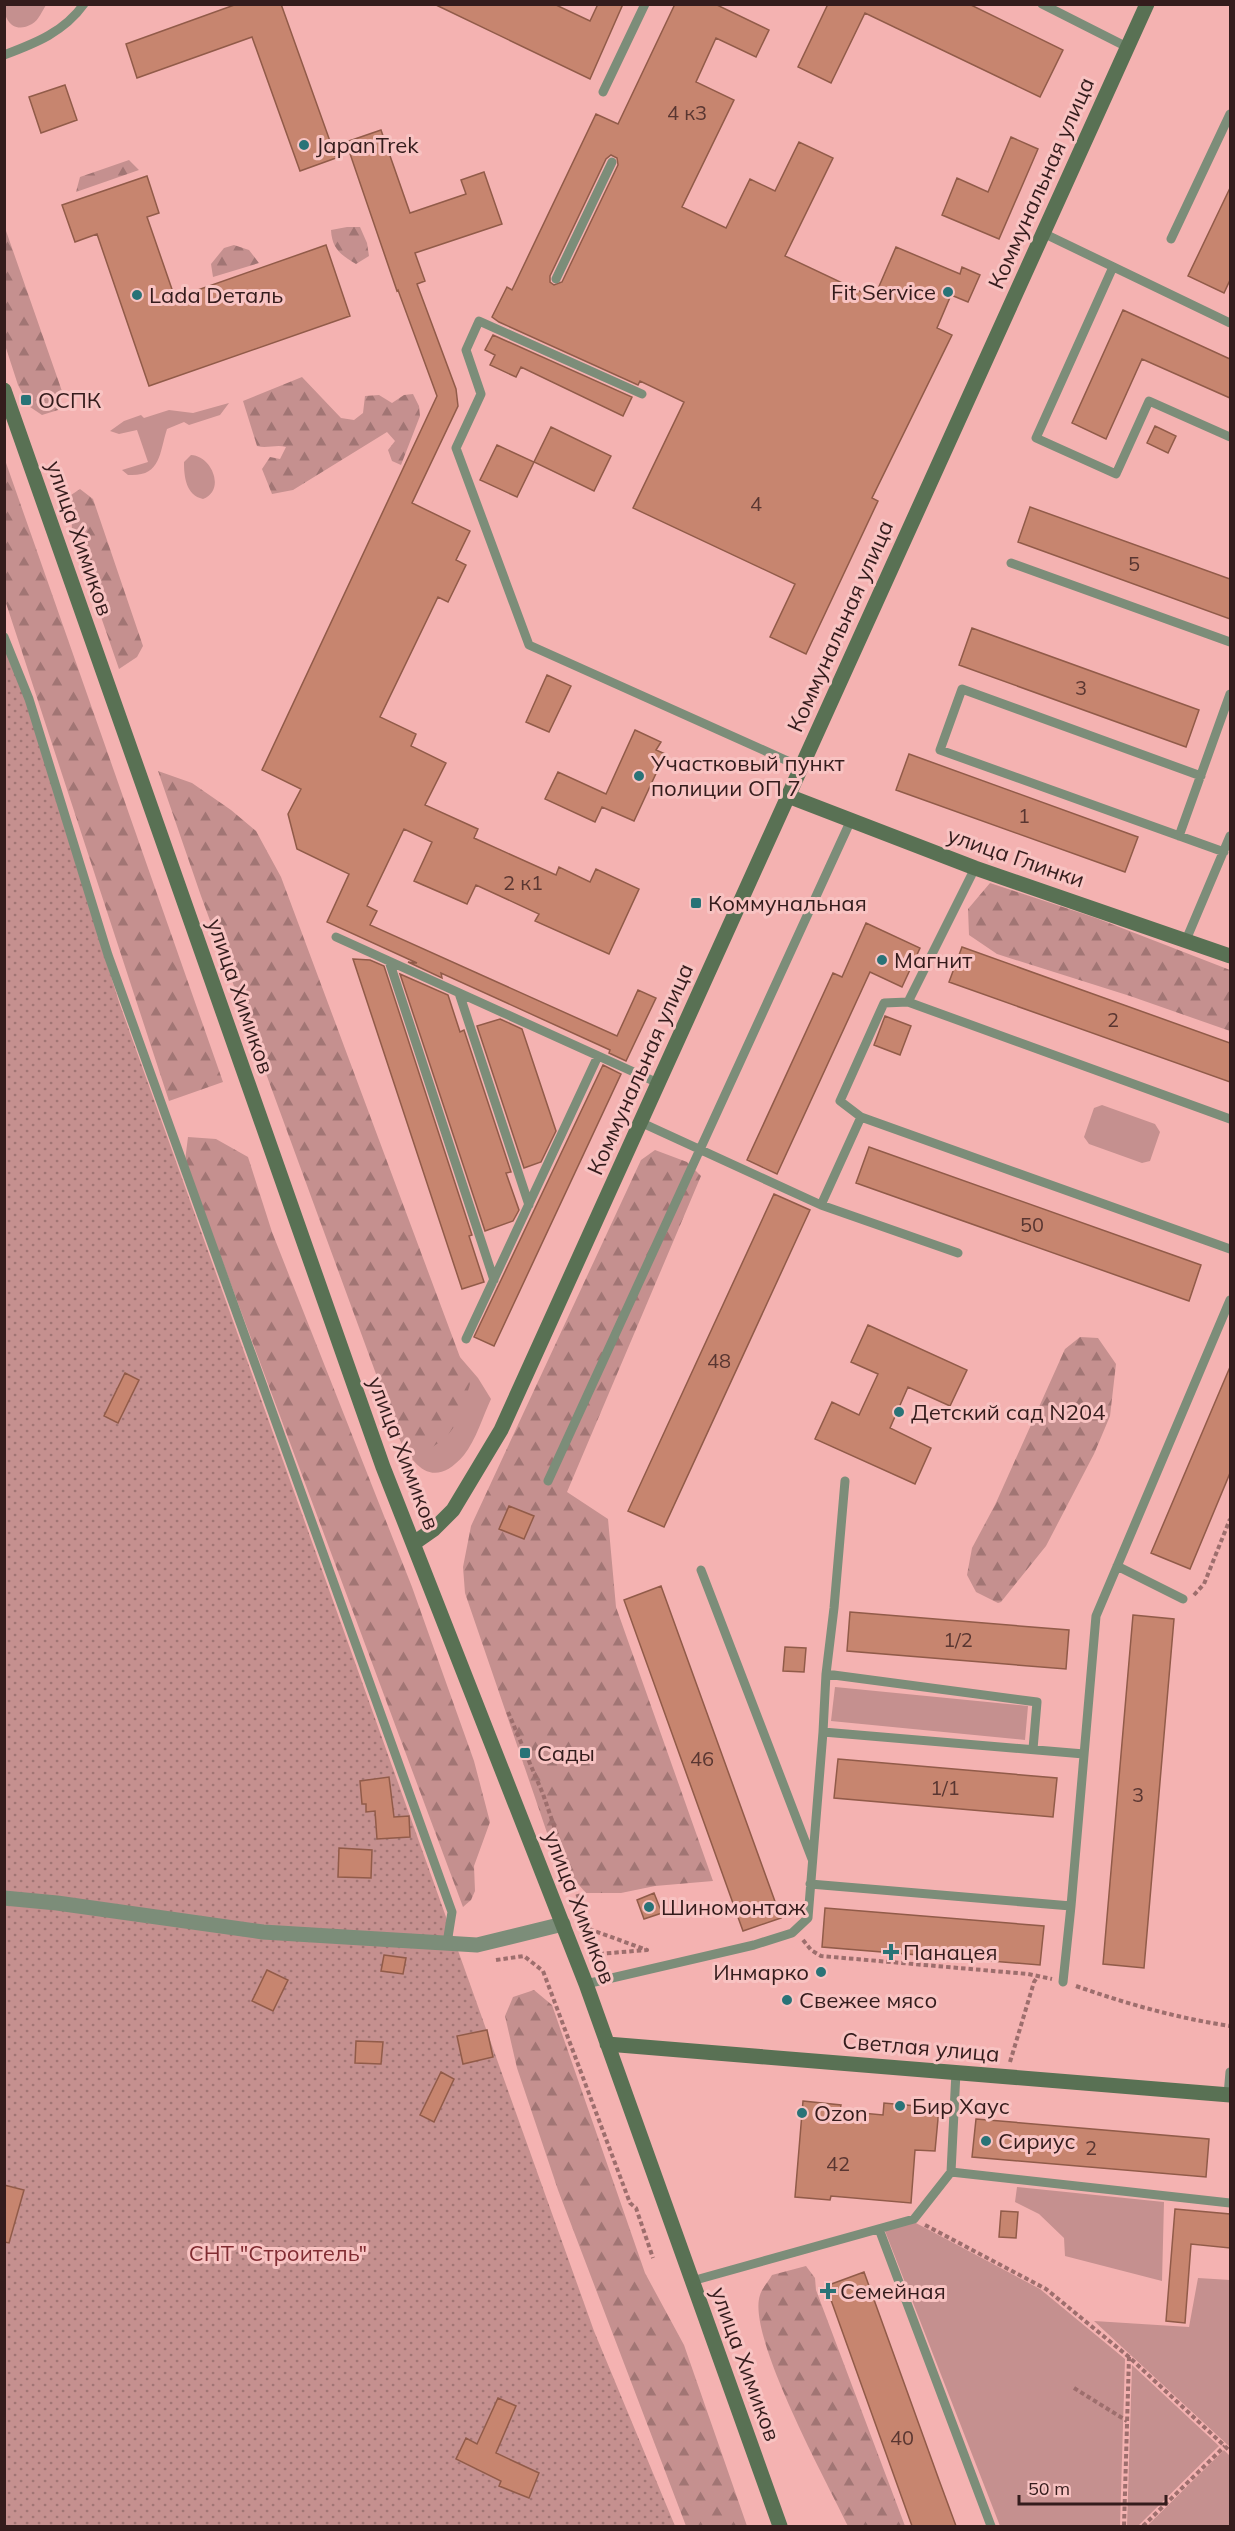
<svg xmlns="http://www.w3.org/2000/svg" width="1235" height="2531" font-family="Mulish,sans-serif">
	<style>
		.green { fill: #c5908f }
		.forest { fill: url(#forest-firs) }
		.garden { fill: url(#garden-dots) }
		.building { fill: #c7856f; stroke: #915b49; stroke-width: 1.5; fill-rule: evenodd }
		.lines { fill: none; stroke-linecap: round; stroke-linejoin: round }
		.path { stroke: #9d6e6d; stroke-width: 4; stroke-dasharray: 4.5 3; stroke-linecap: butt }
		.lane { stroke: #7c8d79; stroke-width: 9 }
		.street { stroke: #7c8d79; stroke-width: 15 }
		.secondary { stroke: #597154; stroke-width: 15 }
		.poi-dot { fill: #297377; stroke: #f8c3c2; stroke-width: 2 }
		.labels { text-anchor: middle; stroke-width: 6; stroke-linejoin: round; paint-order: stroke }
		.number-label { font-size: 20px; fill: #593631 }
		.poi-label { font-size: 22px; fill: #341c1c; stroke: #f8c3c2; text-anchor: start }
		.street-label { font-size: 22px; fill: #341c1c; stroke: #f8c3c2 }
		.park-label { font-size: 22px; fill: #802b31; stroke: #f8c3c2 }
	</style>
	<defs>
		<pattern id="forest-firs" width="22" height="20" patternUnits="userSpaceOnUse" patternTransform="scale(1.5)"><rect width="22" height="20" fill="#c5908f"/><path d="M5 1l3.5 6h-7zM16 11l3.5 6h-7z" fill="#a17574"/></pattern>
		<pattern id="garden-dots" width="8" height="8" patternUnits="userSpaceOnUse" patternTransform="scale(1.5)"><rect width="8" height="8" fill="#c5908f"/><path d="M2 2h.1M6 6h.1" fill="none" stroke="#a17574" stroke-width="1.8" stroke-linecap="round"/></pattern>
	</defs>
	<rect width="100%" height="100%" fill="#f4b2b1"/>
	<path class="green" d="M4 5 5 4 46 5C42 11 39 20 32 24 14 34 4 21 4 5Z
		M229 403 220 415 189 425 184 422 167 429C159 454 161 477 128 475L122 470 148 462 137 430 119 434 110 431 124 421 141 415 144 418 169 410 193 413Z
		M191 455C212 456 226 490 203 499 186 495 184 477 184 462Z
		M1102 1105 1155 1124 1160 1132 1150 1161 1142 1163 1089 1144 1084 1137 1094 1108Z
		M453 1349 478 1378 491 1399C483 1416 476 1440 464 1455 434 1490 414 1468 398 1436Z
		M835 1687 1028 1706 1025 1740 831 1721Z
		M1017 2187 1164 2202 1162 2281 1065 2256 1064 2238 1039 2214 1015 2202Z
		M914 2222 1040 2289 1125 2359 1120 2526H1000L885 2231Z
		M1198 2278 1230 2280V2447L1094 2321 1189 2327Z
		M1132 2365 1219 2446 1138 2526H1127Z
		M1224 2450 1230 2456V2526H1147Z"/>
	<path class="forest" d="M129 160 139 170 76 192 80 177Z
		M347 227H360L367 243 369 256 356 264C341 255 332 249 331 230Z
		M5 228 63 394 58 410 42 415 30 407 18 385 5 345Z
		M234 245 249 250 259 263 213 277 211 264 224 248Z
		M302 377 341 418 354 420 363 413 365 396 379 395 392 403 404 395 413 394 419 406 420 416 401 465 392 461 388 450 395 441 387 432 293 490 272 494 262 469 270 457 280 459 286 447C276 444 267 449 257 446L243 401Z
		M5 460 223 1082 169 1101 5 600Z
		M80 489 93 499 143 646 137 657 119 669 72 533 71 495Z
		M158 771 192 783 231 810 256 831 281 877 470 1384C459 1420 457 1435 422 1453L402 1445 201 896Z
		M990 883 1096 918 1230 970V1031L1130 996 997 954 969 935 968 909Z
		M188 1137 216 1139 248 1157 272 1232 412 1587 474 1761 490 1822 474 1866 475 1891 471 1900 463 1907 185 1161Z
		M655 1150 687 1162 701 1176 567 1492 608 1519 616 1607 713 1881 655 1886 621 1893H586L556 1859 465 1593 463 1567 471 1526 641 1160Z
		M1080 1337 1098 1338 1116 1364 1110 1416 1094 1454 1046 1546 1001 1602 998 1603 976 1592 967 1575 972 1548 995 1505 1065 1349Z
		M534 1990 552 2005 645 2273 684 2345 747 2526H686L558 2190 517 2068 505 2016 513 1997Z
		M806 2266 815 2278 816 2290 905 2526H848C828 2484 746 2335 760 2295 762 2288 769 2281 772 2275Z"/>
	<path class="garden" d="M4 630 119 1002 594 2331 675 2526H5Z"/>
	<path class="building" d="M237 4H281L336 158 300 171 252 37 137 78 126 44Z
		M434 4H554L590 21 598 4H623L590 79Z
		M675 4H715L769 30 756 57 716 38 696 82 734 100 682 207 726 228 750 179 775 191 799 142 833 158 785 256 874 298 896 247 960 274 962 267 980 275 968 302 951 295 937 328 952 335 872 498 878 501 806 654 770 637 795 584 633 508 684 402 640 381 638 385 499 322 492 317 507 287 512 290 596 114 618 124ZM611 155 617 158 618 165 562 282 554 285 550 282V276L606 159Z
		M828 4H969L1063 50 1040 97 865 13 831 83 798 67Z
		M65 85 77 120 41 133 29 97Z
		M381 130 410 213 466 194 461 180 484 172 502 224 415 253 425 281 417 284 456 389 458 406 412 503 470 531 456 560 466 565 448 602 438 597 380 717 416 734 411 746 446 763 425 805 478 829 474 838 556 875 559 867 590 882 596 869 639 889 609 954 535 921 539 914 476 885 467 904 414 881 432 842 404 829 367 906 377 911 370 925 617 1036 638 990 656 998 626 1061 609 1053 610 1050 441 973 442 978 408 962 417 963 327 922 349 874 297 849 288 814 301 789 262 770 437 396 398 290 397 291 346 142Z
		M1011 137 1038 149 999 239 942 215 957 178 988 192Z
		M147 176 159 213 147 217 175 298 326 245 350 316 149 386 97 234 75 242 62 205Z
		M1230 188V280L1224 293 1188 276Z
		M1123 310 1230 359V398L1142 359 1106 439 1072 423Z
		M493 335 632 397 623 416 521 367 516 377 490 365 495 355 485 350Z
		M1155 426 1176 436 1168 453 1147 443Z
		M551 427 611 456 594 491 534 462Z
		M497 445 534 462 517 497 480 480Z
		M1030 507 1230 579V619L1018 542Z
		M972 628 1199 710 1186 747 959 665Z
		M547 675 571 686 549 732 526 722Z
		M635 730 661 742 656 750 665 754 634 821 602 807 595 822 545 799 558 772 606 794Z
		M909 754 1138 837 1125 872 896 790Z
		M866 923 920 948 902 987 870 972 777 1174 747 1160 833 973 842 977Z
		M962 947 1230 1043V1082L949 982Z
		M353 959 370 960 384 966 472 1235 469 1236 484 1282 462 1289Z
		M400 974 448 995 460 1032 464 1030 511 1172 506 1173 519 1210 513 1221 485 1231Z
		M885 1016 911 1026 900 1055 874 1045Z
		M500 1019 522 1029 556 1131 541 1162 524 1168 477 1026Z
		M603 1065 621 1074 494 1346 474 1337Z
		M869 1147 1201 1265 1189 1301 856 1183Z
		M774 1194 810 1210 664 1527 628 1511Z
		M868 1325 967 1370 950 1406 908 1387 890 1428 931 1448 915 1484 815 1439 832 1402 859 1415 878 1374 851 1362Z
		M1230 1367V1473L1190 1569 1151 1553Z
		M125 1373 139 1380 118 1423 104 1416Z
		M509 1506 534 1516 524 1539 499 1529Z
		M661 1586 781 1918 743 1931 624 1600Z
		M850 1612 1069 1630 1066 1669 847 1651Z
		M1133 1615 1174 1619 1144 1968 1103 1964Z
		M785 1647 806 1648 804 1672 783 1671Z
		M838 1759 1057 1778 1053 1817 834 1798Z
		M389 1777 394 1817 409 1816 410 1837 377 1839 375 1811 366 1812V1804H362L360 1781Z
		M339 1848 372 1850 371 1878 338 1877Z
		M654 1893 662 1913 644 1919 637 1900Z
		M825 1908 1044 1926 1040 1965 822 1947Z
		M384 1955 406 1958 403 1974 381 1971Z
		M267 1970 288 1980 273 2011 252 2001Z
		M487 2030 493 2057 463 2064 457 2036Z
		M356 2041 383 2042 381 2064 355 2063Z
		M441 2072 454 2079 434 2122 420 2115Z
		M803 2101 841 2105 840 2111 883 2115 884 2103 939 2108 935 2151 915 2150 911 2203 831 2196 830 2200 795 2197Z
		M976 2119 1209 2139 1206 2177 972 2157Z
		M4 2185 24 2190 9 2243 4 2242Z
		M1175 2209 1230 2214V2248L1191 2244 1185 2323 1166 2321Z
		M1001 2211 1018 2212 1016 2238 999 2237Z
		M864 2272 939 2480 956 2526H912L826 2286Z
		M498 2398 516 2406 496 2453 539 2473 529 2498 499 2486 501 2481 456 2459 466 2438 477 2444Z"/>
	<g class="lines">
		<path class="path" d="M1194 1595 1204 1584 1230 1519
			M508 1712 543 1794 597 1951 604 1966
			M589 1929 647 1950 598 1954
			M803 1940 811 1950 821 1956 1028 1974 1052 1979
			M496 1960 524 1956 543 1971 630 2203 636 2208 653 2258
			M1076 1986C1127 2004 1177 2018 1230 2026
			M1010 2062 1034 1982 1038 1976
			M925 2225 1046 2289 1129 2357 1230 2451
			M1074 2388 1127 2421
			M1124 2526 1129 2357
			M1143 2526 1225 2446"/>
		<path class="lane" d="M1042 4 1127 47
			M4 55C36 43 64 32 84 4
			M603 92 645 4
			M1043 233 1230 323
			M1171 239 1230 114
			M1113 267 1036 438 1116 474 1149 401 1230 437
			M556 279 612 162
			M642 394 479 321 466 350 481 394 456 448 529 645 801 767
			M1011 563 1230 642
			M4 637 29 699 108 955 452 1912 447 1943
			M1201 776 962 689 940 750 1224 852
			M1179 836 1230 694
			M336 937 658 1083
			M1186 940 1230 836
			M389 961 494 1280
			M459 993 529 1205
			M908 1002 1230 1119
			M861 1117 1230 1249
			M640 1122 821 1205 958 1253
			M821 1205 861 1117 840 1101 884 1003 908 1002 975 868
			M466 1339 598 1056
			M548 1481 851 820
			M1117 1566 1183 1599
			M701 1570 812 1859
			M826 1674 1037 1702 1033 1749
			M823 1732 1084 1754
			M810 1884 1071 1906 1096 1616 1230 1300
			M1063 1982 1071 1906
			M586 1984 754 1945 792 1933 808 1918 823 1732 826 1674 834 1608 845 1481
			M1228 2095 1230 2072
			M951 2172 1230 2203
			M879 2229 991 2526
			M692 2281 914 2219 951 2172 956 2072"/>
		<path class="street" d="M4 1898 57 1903 263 1932 477 1945 563 1924"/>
		<path class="secondary" d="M4 390 383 1467 586 1984 780 2526
			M788 796 975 868 1230 956
			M414 1543 434 1529 453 1510 501 1430 1147 4
			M607 2044 1230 2095"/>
	</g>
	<g class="poi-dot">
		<circle cx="304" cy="145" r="6"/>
		<circle cx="948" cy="292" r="6"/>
		<circle cx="137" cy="295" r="6"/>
		<rect x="20" y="394" width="12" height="12" rx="3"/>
		<circle cx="639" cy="776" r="6"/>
		<rect x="690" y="897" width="12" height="12" rx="3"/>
		<circle cx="882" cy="960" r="6"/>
		<circle cx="899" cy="1412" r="6"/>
		<rect x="519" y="1747" width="12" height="12" rx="3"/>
		<circle cx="649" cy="1907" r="6"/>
		<path d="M888 1943h6v6h6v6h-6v6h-6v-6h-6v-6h6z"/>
		<circle cx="821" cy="1972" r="6"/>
		<circle cx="787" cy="2000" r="6"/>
		<circle cx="900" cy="2106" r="6"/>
		<circle cx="802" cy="2113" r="6"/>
		<circle cx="986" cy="2141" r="6"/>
		<path d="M825 2282h6v6h6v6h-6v6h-6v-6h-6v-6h6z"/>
	</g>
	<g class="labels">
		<g class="number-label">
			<text x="687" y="120">4 к3</text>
			<text x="756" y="511">4</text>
			<text x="1134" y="571">5</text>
			<text x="1081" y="695">3</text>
			<text x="1024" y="823">1</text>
			<text x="523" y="890">2 к1</text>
			<text x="1113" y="1027">2</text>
			<text x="1032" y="1232">50</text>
			<text x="719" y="1368">48</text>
			<text x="958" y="1647">1/2</text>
			<text x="702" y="1766">46</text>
			<text x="945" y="1795">1/1</text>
			<text x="1138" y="1802">3</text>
			<text x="1091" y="2155">2</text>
			<text x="838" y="2171">42</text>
			<text x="902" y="2445">40</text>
		</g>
		<g class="poi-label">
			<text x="316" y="153">JapanTrek</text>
			<text x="936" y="300" text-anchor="end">Fit Service</text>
			<text x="149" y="303">Lada Dеталь</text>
			<text x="38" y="408">ОСПК</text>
			<text x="651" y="771">Участковый пункт<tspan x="651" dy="25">полиции ОП 7</tspan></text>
			<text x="708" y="911">Коммунальная</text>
			<text x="894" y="968">Магнит</text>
			<text x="911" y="1420">Детский сад N204</text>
			<text x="537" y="1761">Сады</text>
			<text x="661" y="1915">Шиномонтаж</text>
			<text x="903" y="1960">Панацея</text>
			<text x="809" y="1980" text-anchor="end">Инмарко</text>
			<text x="799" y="2008">Свежее мясо</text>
			<text x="912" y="2114">Бир Хаус</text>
			<text x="814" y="2121">Ozon</text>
			<text x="998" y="2149">Сириус</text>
			<text x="840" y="2299">Семейная</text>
		</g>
		<g class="street-label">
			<text transform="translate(1041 183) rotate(-66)" y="8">Коммунальная улица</text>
			<text transform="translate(80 538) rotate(71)" y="8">улица Химиков</text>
			<text transform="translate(840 626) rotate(-66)" y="8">Коммунальная улица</text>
			<text transform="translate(1016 857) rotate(19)" y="8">улица Глинки</text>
			<text transform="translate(241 996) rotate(71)" y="8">улица Химиков</text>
			<text transform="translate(640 1069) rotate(-66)" y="8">Коммунальная улица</text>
			<text transform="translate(404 1453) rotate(69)" y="8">улица Химиков</text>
			<text transform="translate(580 1907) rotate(69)" y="8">улица Химиков</text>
			<text transform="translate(921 2047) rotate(5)" y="8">Светлая улица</text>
			<text transform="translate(746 2364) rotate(70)" y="8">улица Химиков</text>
		</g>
		<g class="park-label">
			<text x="278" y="2261">СНТ "Строитель"</text>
		</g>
	</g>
	<rect width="1235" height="2531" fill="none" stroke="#341c1c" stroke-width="12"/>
	<path d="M1019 2495v9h147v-9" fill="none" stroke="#341c1c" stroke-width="3"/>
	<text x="1028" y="2495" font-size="18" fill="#341c1c" stroke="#f8c3c2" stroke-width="4.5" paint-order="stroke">50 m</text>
</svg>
